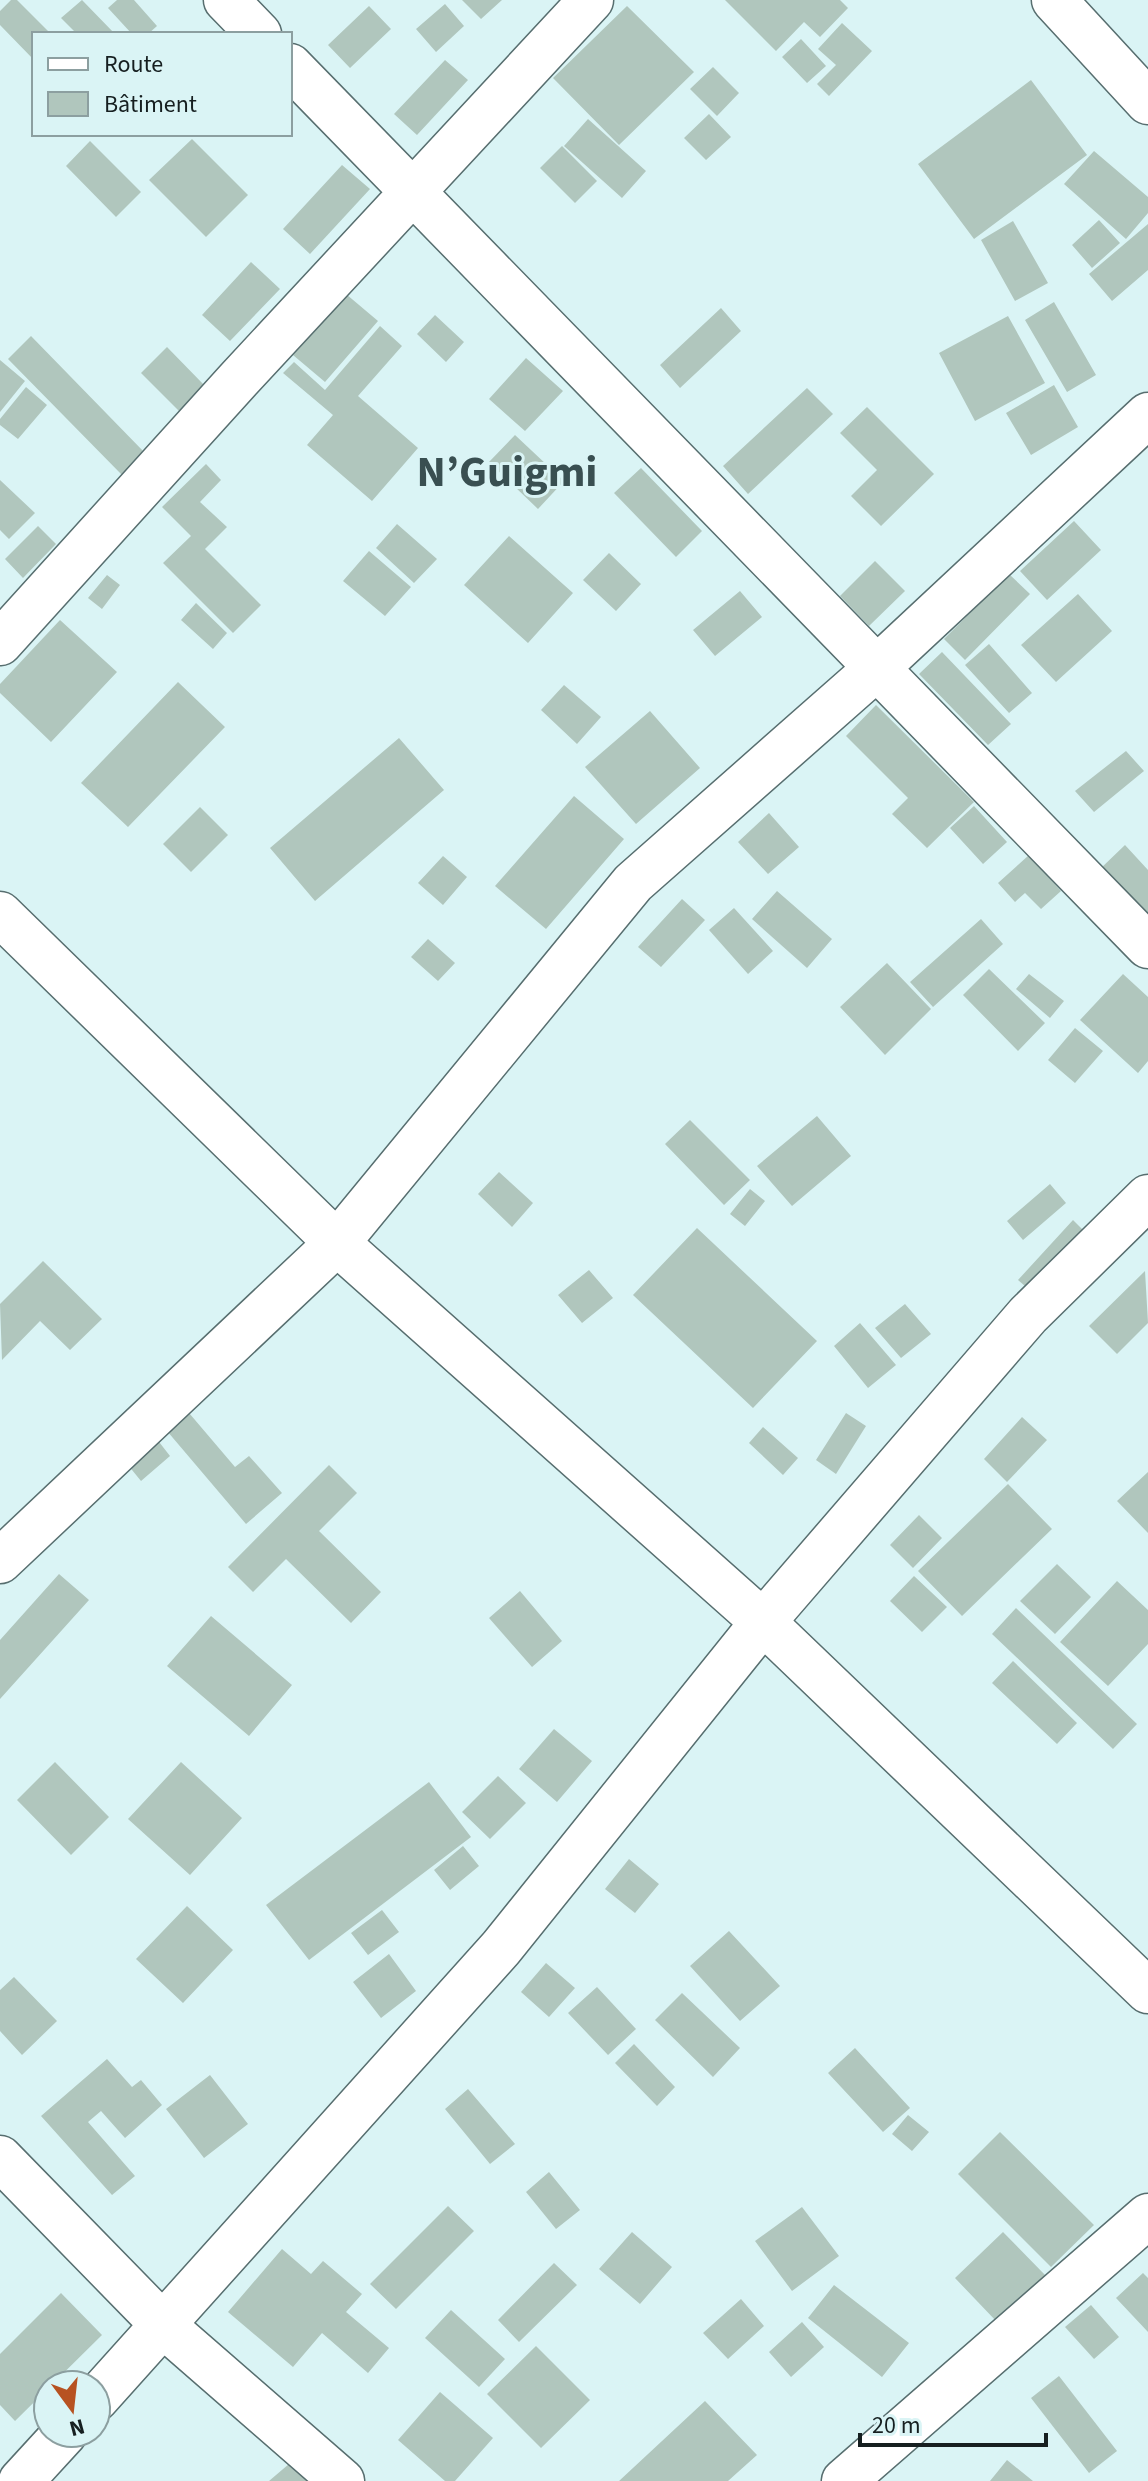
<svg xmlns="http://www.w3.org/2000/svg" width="1148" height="2481" font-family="'Source Sans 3',sans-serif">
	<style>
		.building { fill: #b0c6bd }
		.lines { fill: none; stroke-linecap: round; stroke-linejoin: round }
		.street-casing { stroke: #576e6f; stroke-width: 47 }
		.secondary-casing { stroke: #576e6f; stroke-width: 47 }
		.street { stroke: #fff; stroke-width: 44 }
		.secondary { stroke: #fff; stroke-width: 44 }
		.labels { text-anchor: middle; stroke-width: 6; stroke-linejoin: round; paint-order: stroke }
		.town-label { font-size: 44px; font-weight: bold; fill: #394f51; stroke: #daf4f5 }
	</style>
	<rect width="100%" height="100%" fill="#daf4f5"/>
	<path class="building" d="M11 0H17L51 34H34V60L0 25V11Z
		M82 0 115 34H77L61 18Z
		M117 0H134L157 26 148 34H132L108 8Z
		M462 0H502L481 19Z
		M725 0H840L848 8 820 37 804 22 776 51Z
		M445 4 464 26 436 52 416 29Z
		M369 6 391 29 350 68 328 45Z
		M627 6 694 72 619 145 553 78Z
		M842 23 872 51 829 96 817 84 836 65 818 49Z
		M801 39 826 66 807 83 782 57Z
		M445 60 468 80 417 135 394 114Z
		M713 67 739 93 717 116 690 89Z
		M1031 80 1087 155 974 239 918 164Z
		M709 114 731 137 706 160 684 138Z
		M588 119 646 171 622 198 564 146Z
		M192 139 248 195 206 237 149 180Z
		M90 141 141 192 116 217 66 166Z
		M562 146 597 181 575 203 540 168Z
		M1094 151 1148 197V213L1126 239 1064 184Z
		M342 165 370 189 310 254 283 229Z
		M1099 220 1120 243 1092 268 1072 245Z
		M1013 221 1048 283 1015 301 981 240Z
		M1148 224V270L1112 301 1089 274Z
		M251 262 280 289 230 341 202 315Z
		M346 294 378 321 325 382 293 355Z
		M1054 302 1096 375 1067 392 1025 320Z
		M721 308 741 331 680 388 660 365Z
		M435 315 464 342 446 362 417 334Z
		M1008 316 1045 383 975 421 939 353Z
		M380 326 402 346 358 396 418 448 372 501 307 445 333 415 283 373 294 362 325 390Z
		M31 336 145 453 122 475 8 359Z
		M167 347 205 386 179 411 141 373Z
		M526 358 563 391 525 431 489 399Z
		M0 360 25 381 0 412Z
		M1054 385 1078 427 1031 455 1006 413Z
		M26 387 47 405 18 439 0 425V419Z
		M807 388 833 414 748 494 723 466Z
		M867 407 934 474 881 526 851 496 877 470 840 433Z
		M515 435 564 481 538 509 489 462Z
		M206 464 221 480 200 502 227 527 205 549 261 605 233 633 163 563 191 536 162 507Z
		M641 468 702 531 676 557 614 493Z
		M0 480 35 513 9 539 0 530Z
		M1074 521 1101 550 1047 600 1020 571Z
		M397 524 437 559 414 583 376 548Z
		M38 526 56 544 23 578 5 559Z
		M509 536 573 593 528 643 464 585Z
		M369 551 411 587 385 616 343 581Z
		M609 553 641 584 616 611 583 580Z
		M875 561 905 591 869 626 840 596Z
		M1009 574 1030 594 965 660 944 639Z
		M107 575 120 585 102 609 88 598Z
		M740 591 762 617 715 656 693 630Z
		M1078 594 1112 631 1056 682 1021 645Z
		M196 603 227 633 213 649 181 620Z
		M60 620 117 672 51 742 0 693V684Z
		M989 644 1032 693 1009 713 965 665Z
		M942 652 1011 724 988 745 919 674Z
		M178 682 225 727 128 827 81 783Z
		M564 685 601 717 577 744 541 710Z
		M876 705 974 802 927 848 892 814 908 798 846 736Z
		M650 711 700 768 636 824 585 767Z
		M399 738 444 790 315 901 270 848Z
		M1126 751 1144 771 1094 812 1075 791Z
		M574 796 624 839 546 929 495 886Z
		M974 806 1007 842 983 864 950 828Z
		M200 807 228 835 191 872 163 844Z
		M769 813 799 847 768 874 738 842Z
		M1125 845 1148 870V922L1099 870Z
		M1029 855 1061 891 1041 909 1025 893 1015 902 998 883Z
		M443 856 467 877 443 905 418 883Z
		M777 891 832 939 807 968 752 919Z
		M682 899 705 920 661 967 638 947Z
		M734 908 773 951 748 974 709 930Z
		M981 919 1003 944 933 1007 910 982Z
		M428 939 455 963 438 981 411 957Z
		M887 963 931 1009 885 1055 840 1007Z
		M989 969 1045 1023 1018 1051 963 995Z
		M1029 974 1064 1001 1050 1018 1016 989Z
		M1123 974 1148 997V1061L1138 1073 1080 1020Z
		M1075 1028 1103 1051 1075 1083 1048 1060Z
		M817 1116 851 1156 792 1206 757 1166Z
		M690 1120 750 1180 724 1205 665 1144Z
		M499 1172 533 1203 512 1227 478 1194Z
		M1050 1184 1066 1203 1023 1240 1007 1221Z
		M750 1189 765 1201 745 1226 730 1214Z
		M1073 1220 1095 1242 1041 1300 1018 1280Z
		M697 1228 817 1341 753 1408 633 1295Z
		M43 1261 102 1319 70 1350 40 1321 2 1360 0 1304Z
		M589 1270 613 1298 582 1323 558 1295Z
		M1145 1271 1148 1323 1117 1354 1089 1326Z
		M905 1304 931 1334 901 1358 875 1328Z
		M860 1323 896 1365 868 1388 834 1346Z
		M178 1400 235 1467 249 1456 282 1493 246 1524 156 1418Z
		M846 1413 866 1426 836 1474 816 1460Z
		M1022 1417 1047 1440 1007 1482 984 1459Z
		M763 1427 798 1458 783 1475 749 1443Z
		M149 1429 170 1456 141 1481 119 1454Z
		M329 1465 357 1493 319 1531 381 1592 351 1623 286 1559 253 1592 228 1567Z
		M1148 1472V1533L1117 1501Z
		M1008 1484 1052 1529 962 1616 918 1571Z
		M919 1515 942 1538 913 1568 890 1545Z
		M1057 1564 1091 1597 1055 1634 1020 1601Z
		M59 1574 89 1600 0 1699V1640Z
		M914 1576 947 1607 922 1632 890 1601Z
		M1117 1581 1148 1610V1644L1108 1686 1060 1642Z
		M520 1591 562 1641 532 1667 489 1618Z
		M1016 1608 1137 1724 1113 1749 992 1634Z
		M211 1616 292 1685 249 1736 167 1666Z
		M1013 1661 1077 1723 1057 1744 992 1683Z
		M554 1729 592 1761 557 1802 519 1769Z
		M55 1762 109 1817 71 1855 17 1800Z
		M181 1762 242 1818 190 1875 128 1819Z
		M498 1776 526 1803 490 1839 462 1812Z
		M429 1782 471 1837 309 1960 266 1905Z
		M463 1846 479 1866 450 1890 434 1870Z
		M629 1859 659 1884 635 1913 605 1889Z
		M187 1906 233 1950 183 2003 136 1959Z
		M382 1910 399 1932 368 1955 351 1933Z
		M729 1931 780 1986 740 2021 690 1966Z
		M389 1954 416 1991 381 2018 353 1982Z
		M546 1963 575 1988 549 2017 521 1992Z
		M14 1977 57 2021 22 2055 0 2031V1990Z
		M597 1987 636 2029 608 2055 568 2013Z
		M682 1993 740 2048 713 2077 655 2020Z
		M634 2044 675 2087 657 2106 615 2063Z
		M855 2048 910 2108 883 2132 828 2073Z
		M107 2059 132 2087 141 2080 162 2105 125 2138 101 2111 88 2122 135 2176 112 2195 41 2116Z
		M210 2075 248 2124 204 2158 166 2109Z
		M468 2089 515 2144 490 2164 445 2109Z
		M908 2115 929 2132 912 2151 892 2134Z
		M1000 2132 1094 2225 1051 2267 958 2174Z
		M549 2172 580 2210 556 2229 526 2192Z
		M448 2206 474 2231 396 2309 370 2284Z
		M802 2207 839 2256 792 2291 755 2241Z
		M632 2232 672 2267 640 2304 599 2269Z
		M1003 2232 1046 2276 997 2322 955 2278Z
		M282 2249 311 2274 323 2261 362 2294 346 2312 389 2348 368 2373 322 2333 293 2367 228 2312Z
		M554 2263 577 2285 519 2342 498 2320Z
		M1143 2273 1148 2278V2332L1116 2298Z
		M834 2285 909 2343 882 2377 808 2318Z
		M61 2293 102 2335 15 2421 0 2405V2354Z
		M741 2299 764 2326 728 2359 703 2333Z
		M1091 2305 1119 2337 1094 2359 1065 2327Z
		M451 2310 505 2359 479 2387 425 2338Z
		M802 2322 824 2347 791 2377 769 2352Z
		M536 2346 590 2400 541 2448 487 2394Z
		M1059 2376 1117 2451 1089 2473 1031 2398Z
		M440 2392 493 2438 455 2481H445L398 2440Z
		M705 2401 757 2455 728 2481H619Z
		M296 2458 316 2481H269Z
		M1007 2460 1033 2481H990Z"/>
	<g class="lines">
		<defs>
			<path id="street" d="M226 0 259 34
				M1054 0 1148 102
				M290 66 1148 946
				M0 643 239 379 591 0
				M0 1561 337 1243 633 883 879 666 1148 415
				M0 2158 164 2326 342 2481
				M96 2399 501 1948 763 1622 1028 1315 1148 1197
				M21 2481 65 2433
				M844 2481 1148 2216"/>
			<path id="secondary" d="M0 914 337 1243 763 1622 1148 1991"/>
		</defs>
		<use href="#street" class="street-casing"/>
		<use href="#secondary" class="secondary-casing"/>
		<use href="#street" class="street"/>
		<use href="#secondary" class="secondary"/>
	</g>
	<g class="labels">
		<g class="town-label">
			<text x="507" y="486">N’Guigmi</text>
		</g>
	</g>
	<rect x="32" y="32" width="260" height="104" fill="#daf4f5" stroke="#8c9fa0" stroke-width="2"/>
	<rect x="48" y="58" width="40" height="12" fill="#ffffff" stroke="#8c9fa0" stroke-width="2"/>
	<text x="104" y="72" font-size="24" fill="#161f20">Route</text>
	<rect x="48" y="92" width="40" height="24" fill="#b0c6bd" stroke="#8c9fa0" stroke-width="2"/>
	<text x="104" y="112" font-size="24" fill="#161f20">Bâtiment</text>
	<g transform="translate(72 2409) rotate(165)"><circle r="38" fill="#daf4f5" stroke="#8c9fa0" stroke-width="2"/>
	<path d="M0-6L14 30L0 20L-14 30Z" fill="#b75221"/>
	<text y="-12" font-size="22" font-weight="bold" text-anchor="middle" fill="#161f20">N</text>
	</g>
	<path d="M860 2433v12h186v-12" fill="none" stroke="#161f20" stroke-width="4"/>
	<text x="872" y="2433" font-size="24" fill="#161f20" stroke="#daf4f5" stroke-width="6" paint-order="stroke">20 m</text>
</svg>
